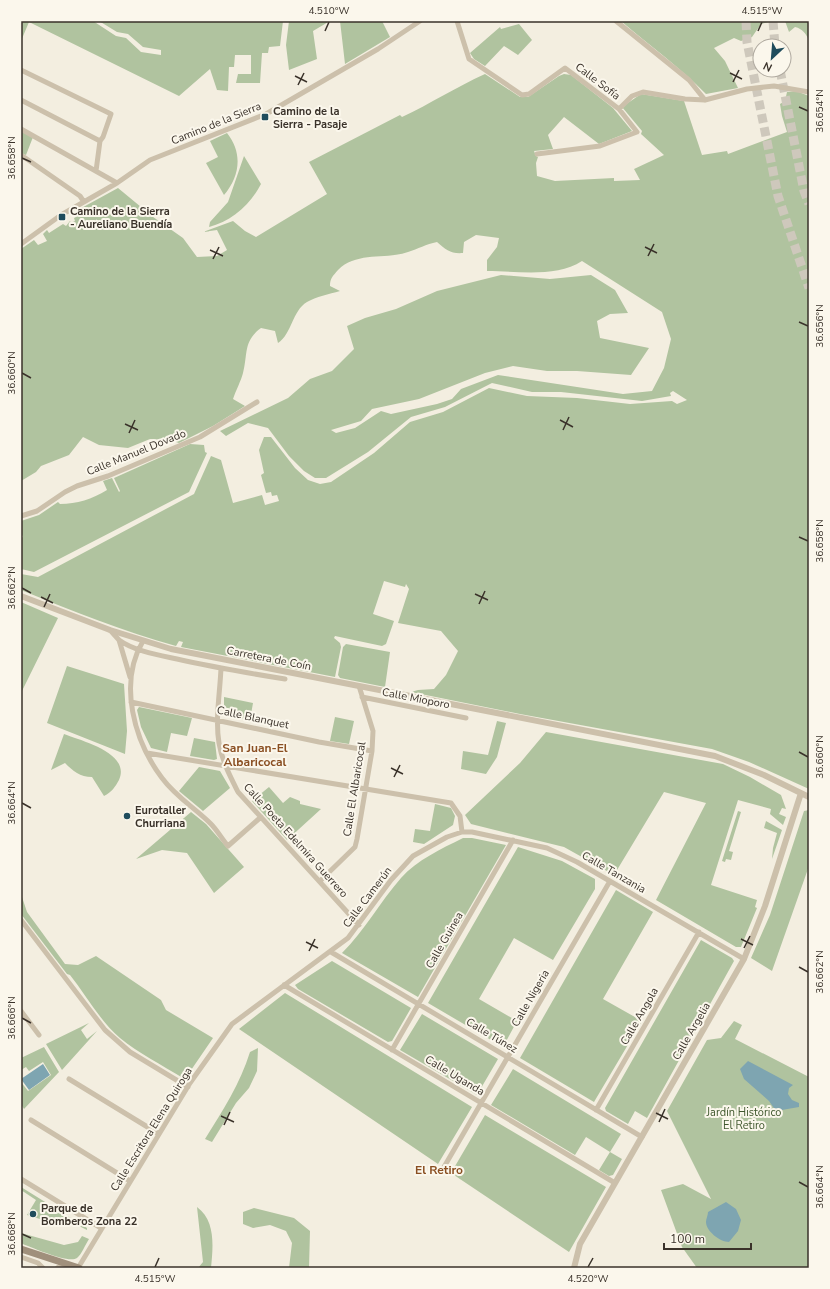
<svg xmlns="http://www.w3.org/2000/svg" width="830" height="1289" font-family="'Nunito Sans',sans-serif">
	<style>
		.green { fill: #b0c39f }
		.water { fill: #7ea5b1 }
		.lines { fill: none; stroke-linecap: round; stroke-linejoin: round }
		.motorway-tunnel { stroke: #cec8bc; stroke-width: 9; stroke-dasharray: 9 4.5; stroke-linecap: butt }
		.minor { stroke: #ccc0ab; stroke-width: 5 }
		.tertiary { stroke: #ccc0ab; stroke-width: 6 }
		.secondary { stroke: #a0907c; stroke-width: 7 }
		.ticks { fill: none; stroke: #3a322a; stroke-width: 1.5 }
		.poi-dot { fill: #1f4c5c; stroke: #fbf7ec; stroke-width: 1.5 }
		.labels { text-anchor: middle; stroke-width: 4; stroke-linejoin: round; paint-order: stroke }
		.street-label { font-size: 11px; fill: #3a322a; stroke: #fbf7ec }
		.poi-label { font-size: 11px; font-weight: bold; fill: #3a322a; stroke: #fbf7ec; text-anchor: start }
		.park-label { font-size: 11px; fill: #40582e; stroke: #fbf7ec }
		.neighbourhood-label { font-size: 12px; font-weight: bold; fill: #8a4f22; stroke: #fbf7ec }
		.neatline { fill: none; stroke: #3a322a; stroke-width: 1.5 }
		.ticks-label { font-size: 10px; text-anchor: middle; fill: #3a322a }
	</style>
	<rect width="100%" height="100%" fill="#f3eee0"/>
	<path class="green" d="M21 21H93L116 36 126 38 141 52 161 55V50L143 47 128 34 117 32 99 21H283L280 46 269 47 268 53H262L260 83H236L238 74H251V55H235L234 67H229L228 91 217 90 210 69 179 96 29 22 21 41Z
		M289 21H330L313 31 317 59 289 70 286 45Z
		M340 21H382L390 37 345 64Z
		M621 21H772L761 24 752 37 741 41 734 38 714 48 725 61 738 88 706 94C680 67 650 46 621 21Z
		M785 21H809V40C805 33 803 29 795 27L789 32Z
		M519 24 532 40 518 55 504 46 485 66 474 59 470 53 500 27 501 29Z
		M485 74 520 97H528L559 76 564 74 571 75 613 108 632 131 599 144 564 117 548 135 553 149 534 151 536 156 538 157 536 163 537 176 555 181 614 178V181L640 180 634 169 664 155 641 134 642 131 622 107 641 94 684 101 702 155 727 151 728 154 787 132 782 116 780 104 785 101 787 92 796 91 809 96V789L749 762 712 749 520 714 411 692 418 690 434 689 446 675 458 651 441 631 398 623 409 589 406 584 405 587 384 581 373 614 394 621 386 644 382 646 335 636 334 638 340 643 341 647 335 677 181 647 183 642 179 641 176 646C123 631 72 611 21 590V574L38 577 194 494 211 456 221 460 233 503 262 495 265 505 279 501 277 495 272 496 271 492 266 493 261 475 264 473 259 450 264 437H271L295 468 308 480 320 484 331 482 374 453 410 422 443 412 489 388 527 396 577 398 630 404 672 401 677 404 687 400 673 391 670 393 671 396 642 401 561 392H532L492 383 445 407 411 417 368 452 326 478H315L304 471 289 456 268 428 248 423 226 436 220 431 288 398 310 379 332 371 354 349 347 326 365 318 396 309 437 291 501 275 550 279 591 275 615 290 628 313 610 314 597 321 600 338 649 348 631 375 577 371H547L513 366 485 373 419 399 372 409 361 421 331 430 336 433 355 428 381 411 391 414 437 404 452 399 461 389 498 375 623 394 652 391 664 368 671 339 662 312 582 261C556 278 517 271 487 271V260L497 247 499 238 476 235 464 242 463 253C451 254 446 250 437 242 426 244 418 249 408 252 385 260 357 251 338 270 333 276 330 278 330 286L340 291C329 294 316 297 307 302 292 311 292 334 278 343L275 331 261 328C243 341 248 354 243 373 241 381 236 390 233 399L245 406 213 426 179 443 170 440 150 439 128 448 99 445 83 437 69 455 41 466 36 472 21 481V249L34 240 38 245 47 241 43 234 47 230 49 233 63 224 66 226 70 221 71 223 75 221 74 218 78 216 76 211 118 188 141 207 140 209 143 212H146L183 238 197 257 217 256 227 250 217 230 203 232 233 221 245 231 256 237 327 194 309 162 400 115 402 117C430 104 456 87 485 74Z
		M21 130 33 137 26 155 21 153Z
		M227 133C243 153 240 176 224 195L206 163 218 157 210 141Z
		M244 156 261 184C251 204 231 222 209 227L210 222 228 202Z
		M190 444 204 445 205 452 207 453 189 492 34 572 21 569V538L23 537 21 532V521L39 515 58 502 60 504C77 504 92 499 107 490L103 481 112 478 119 492 120 491 114 478Z
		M21 602 58 618 21 693Z
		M346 644 390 652 385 687 340 678 338 675 343 647Z
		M67 666 124 684 127 731 125 754 47 723Z
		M224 697 253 703 250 720 224 715Z
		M139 707 192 718 187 736 171 733 167 752 151 748 141 727 137 710Z
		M335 717 354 721 349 744 330 741Z
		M497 721 506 723 497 757 486 774 461 769 463 751 488 755Z
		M546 732 723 764 750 777 781 795 786 809 782 808 779 814 786 817 783 825 770 814 771 809 738 800 711 885 757 900 755 907 757 908 741 947H736L656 900 706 803 664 792 614 875 564 847 471 824 465 815 520 763Z
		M64 734C82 741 131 753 119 780 115 787 112 792 104 796L92 777C80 777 73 771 65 763L51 770Z
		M194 738 215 742 217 759 214 760 190 756Z
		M199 767 220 771 230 788 203 811 179 791Z
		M269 787 283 803 290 797 300 801V804L321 809 287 840 252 801Z
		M435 804 451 808 455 816 453 825 424 844 413 842 415 829 430 831Z
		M809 810V866L772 971 751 958 770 915 804 811Z
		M738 811 741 812 729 851 733 852 731 860 726 859 725 862 722 861Z
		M191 812 206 824 244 867 214 893 187 853 162 850 136 859Z
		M766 821 782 830 772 859 773 848 777 833 764 828Z
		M463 838H472L506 845 418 997 342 953C365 930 380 902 401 878 417 860 441 849 463 838Z
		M518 847 562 861 595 879V889L553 960 514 938 479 999 517 1021 503 1047 428 1003Z
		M21 871V894L27 912 65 964 78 965 96 956 161 1000 166 1010 213 1038 187 1076 183 1078C162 1065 138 1053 120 1038 100 1021 86 995 70 975L67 974 21 914Z
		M616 890 653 912 603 999 642 1021 594 1102 520 1058Z
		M701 940 732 958 734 961 647 1118 635 1111 628 1124 606 1111 605 1108Z
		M332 961 411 1008 392 1041 388 1042 298 989 295 985Z
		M285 993 472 1107 438 1164 239 1029Z
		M422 1014 498 1059 477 1095 400 1050Z
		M734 1021 742 1025 735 1039 809 1077V1268H697L682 1247 661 1190 683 1184 711 1199 667 1111 707 1040 721 1038Z
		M89 1023 81 1030 87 1039 97 1031 62 1070 46 1044Z
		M44 1047 59 1072 24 1109 21 1104V1082L28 1091 51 1075 43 1062 29 1071 26 1067 21 1070V1058Z
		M258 1048 257 1071 249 1088 236 1103 212 1142 205 1139C223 1110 240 1084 250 1052Z
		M513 1069 621 1134 610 1152 622 1159 613 1175 609 1176 599 1170 610 1152 586 1137 575 1155 491 1105Z
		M485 1115 606 1187 569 1252 451 1173Z
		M21 1187 87 1228V1230L67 1220 64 1225 56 1224 27 1215 36 1200 21 1190Z
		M197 1207C216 1221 213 1247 211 1268H198L203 1262Z
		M254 1208 294 1218 310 1231 309 1268H289L292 1243 286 1231 270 1225 253 1228 243 1224V1212Z
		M21 1233 64 1245 78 1242 82 1236 89 1239C85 1245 82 1254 77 1258 69 1264 34 1248 25 1245L21 1243Z"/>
	<path class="water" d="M748 1061 793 1085 789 1088 788 1094 792 1100 799 1103V1107L776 1111 769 1101 744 1079 740 1069Z
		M43 1064 50 1075 29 1090 21 1079Z
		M726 1202 736 1209 741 1220 738 1231 729 1242C720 1242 706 1231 706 1222 706 1219 708 1215 708 1212Z"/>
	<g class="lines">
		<path class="motorway-tunnel" d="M746 21 747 42 778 196 809 288
			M773 21 775 46
			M780 70 804 191 809 204"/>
		<path class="minor" d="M457 21 469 59 522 95 529 94 565 68 619 109 637 132 600 146 537 154
			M616 21 689 80 705 100
			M21 70 111 114 103 137 100 141 96 171
			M21 100 100 141
			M619 109 632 96 643 92 685 99 705 100 747 89 774 86 809 92
			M21 129 117 183
			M21 155 80 196 84 202
			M21 244 61 215 117 183 150 160 266 114 378 49 420 21
			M21 516 37 511 65 492 77 486 108 476 200 437 257 402
			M110 630 119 640 130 677
			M119 640C134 651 158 655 177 659 212 667 248 673 285 679
			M143 641C118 683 134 741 162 778 176 797 195 808 211 824 217 830 222 839 228 846L261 817
			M221 668C220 693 215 719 219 743 222 761 230 776 238 792L359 925
			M362 697 466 718
			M131 702 319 742 372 751
			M147 753 451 803 460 816 462 832
			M320 881 355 847 357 839 372 751 373 731 359 686
			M21 920 105 1030 130 1052 188 1087
			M331 952 642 1137
			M284 985 615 1183
			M21 1011 39 1035
			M392 1050 513 840
			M69 1079 159 1134
			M596 1110 699 932
			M31 1120 130 1181
			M444 1167 610 881
			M21 1179 101 1228
			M21 1257 38 1263 43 1268
			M78 1268 190 1083 232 1024 348 938 391 880 413 856 447 837 462 832H472L547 848 577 862 744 959"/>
		<path class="tertiary" d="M21 596 110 630 171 649 715 756 764 775 809 797
			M58 1268 65 1265
			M574 1268 580 1244 744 959 765 906 801 793"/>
		<path class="secondary" d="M21 1249 79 1268"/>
	</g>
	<path class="ticks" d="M325 31 329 22M758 31 762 22M730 73 742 79M295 76 307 82M733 82 739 70M298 85 304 73M799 107 808 111M22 158 31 162M645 247 657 253M210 250 223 256M648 256 654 244M213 259 219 247M799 322 808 326M22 373 31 378M560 420 573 427M125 424 138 430M563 430 569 417M129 433 135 420M799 537 808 541M22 588 31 593M475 594 488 600M41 597 53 603M479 604 485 591M44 607 50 594M799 752 808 757M391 768 403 774M394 777 400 765M22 803 31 808M741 939 753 945M306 942 318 948M744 948 750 936M309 951 315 939M799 967 808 972M22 1018 31 1023M656 1113 668 1119M221 1116 234 1122M659 1122 665 1109M224 1125 230 1112M799 1182 808 1187M22 1234 31 1238M155 1267 159 1258M588 1267 593 1258"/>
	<g class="poi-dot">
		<rect x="261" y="113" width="8" height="8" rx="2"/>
		<rect x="58" y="213" width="8" height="8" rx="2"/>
		<circle cx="127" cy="816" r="4"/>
		<circle cx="33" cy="1214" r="4"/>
	</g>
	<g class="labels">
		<g class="street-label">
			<text transform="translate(598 81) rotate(37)" y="4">Calle Sofía</text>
			<text transform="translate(216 123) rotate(-22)" y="4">Camino de la Sierra</text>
			<text transform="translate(136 452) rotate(-22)" y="4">Calle Manuel Dovado</text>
			<text transform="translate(269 658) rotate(11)" y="4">Carretera de Coín</text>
			<text transform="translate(416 698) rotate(11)" y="4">Calle Mioporo</text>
			<text transform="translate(253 717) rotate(12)" y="4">Calle Blanquet</text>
			<text transform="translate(354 789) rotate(-81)" y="4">Calle El Albaricocal</text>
			<text transform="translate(296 840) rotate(48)" y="4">Calle Poeta Edelmira Guerrero</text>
			<text transform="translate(614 872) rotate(30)" y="4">Calle Tanzania</text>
			<text transform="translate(367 897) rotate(-53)" y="4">Calle Camerún</text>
			<text transform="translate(444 940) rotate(-60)" y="4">Calle Guinea</text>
			<text transform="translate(530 998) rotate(-60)" y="4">Calle Nigeria</text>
			<text transform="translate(639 1016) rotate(-60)" y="4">Calle Angola</text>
			<text transform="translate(691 1031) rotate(-60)" y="4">Calle Argelia</text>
			<text transform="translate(492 1035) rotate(31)" y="4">Calle Túnez</text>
			<text transform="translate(455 1075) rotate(31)" y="4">Calle Uganda</text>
			<text transform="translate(151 1129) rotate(-58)" y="4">Calle Escritora Elena Quiroga</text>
		</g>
		<g class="poi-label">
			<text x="273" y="115">Camino de la<tspan x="273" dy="13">Sierra - Pasaje</tspan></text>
			<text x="70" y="215">Camino de la Sierra<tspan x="70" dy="13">- Aureliano Buendía</tspan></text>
			<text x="135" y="814">Eurotaller<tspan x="135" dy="13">Churriana</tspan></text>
			<text x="41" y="1212">Parque de<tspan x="41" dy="13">Bomberos Zona 22</tspan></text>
		</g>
		<g class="park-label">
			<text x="744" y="1116">Jardín Histórico<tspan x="744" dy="13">El Retiro</tspan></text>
		</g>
		<g class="neighbourhood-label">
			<text x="255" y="752">San Juan-El<tspan x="255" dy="14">Albaricocal</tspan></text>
			<text x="439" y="1174">El Retiro</text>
		</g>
	</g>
	<rect width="830" height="1289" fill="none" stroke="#fbf7ec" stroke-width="44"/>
	<g transform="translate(772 58) rotate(206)"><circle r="19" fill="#fbf7ec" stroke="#aea89e"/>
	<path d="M0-3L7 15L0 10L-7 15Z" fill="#1f4c5c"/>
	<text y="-6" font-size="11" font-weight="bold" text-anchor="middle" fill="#3a322a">N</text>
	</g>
	<path d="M664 1243v6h87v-6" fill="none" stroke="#3a322a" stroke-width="2"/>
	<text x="670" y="1243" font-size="12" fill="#3a322a" stroke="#fbf7ec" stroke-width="3" paint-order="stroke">100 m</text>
	<rect x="22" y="22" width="786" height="1245" class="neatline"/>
	<g class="ticks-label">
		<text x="329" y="14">4.510°W</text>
		<text x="762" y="14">4.515°W</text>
		<text transform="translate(819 111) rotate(-90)" y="4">36.654°N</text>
		<text transform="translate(11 158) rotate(-90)" y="4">36.658°N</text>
		<text transform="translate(819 326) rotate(-90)" y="4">36.656°N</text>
		<text transform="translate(11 373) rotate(-90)" y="4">36.660°N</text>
		<text transform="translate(819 541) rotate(-90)" y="4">36.658°N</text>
		<text transform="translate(11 588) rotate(-90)" y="4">36.662°N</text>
		<text transform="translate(819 757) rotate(-90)" y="4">36.660°N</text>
		<text transform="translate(11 803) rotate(-90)" y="4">36.664°N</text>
		<text transform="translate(819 972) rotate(-90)" y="4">36.662°N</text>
		<text transform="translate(11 1018) rotate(-90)" y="4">36.666°N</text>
		<text transform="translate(819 1187) rotate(-90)" y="4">36.664°N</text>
		<text transform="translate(11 1234) rotate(-90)" y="4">36.668°N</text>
		<text x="155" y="1282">4.515°W</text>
		<text x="588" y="1282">4.520°W</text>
	</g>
</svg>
